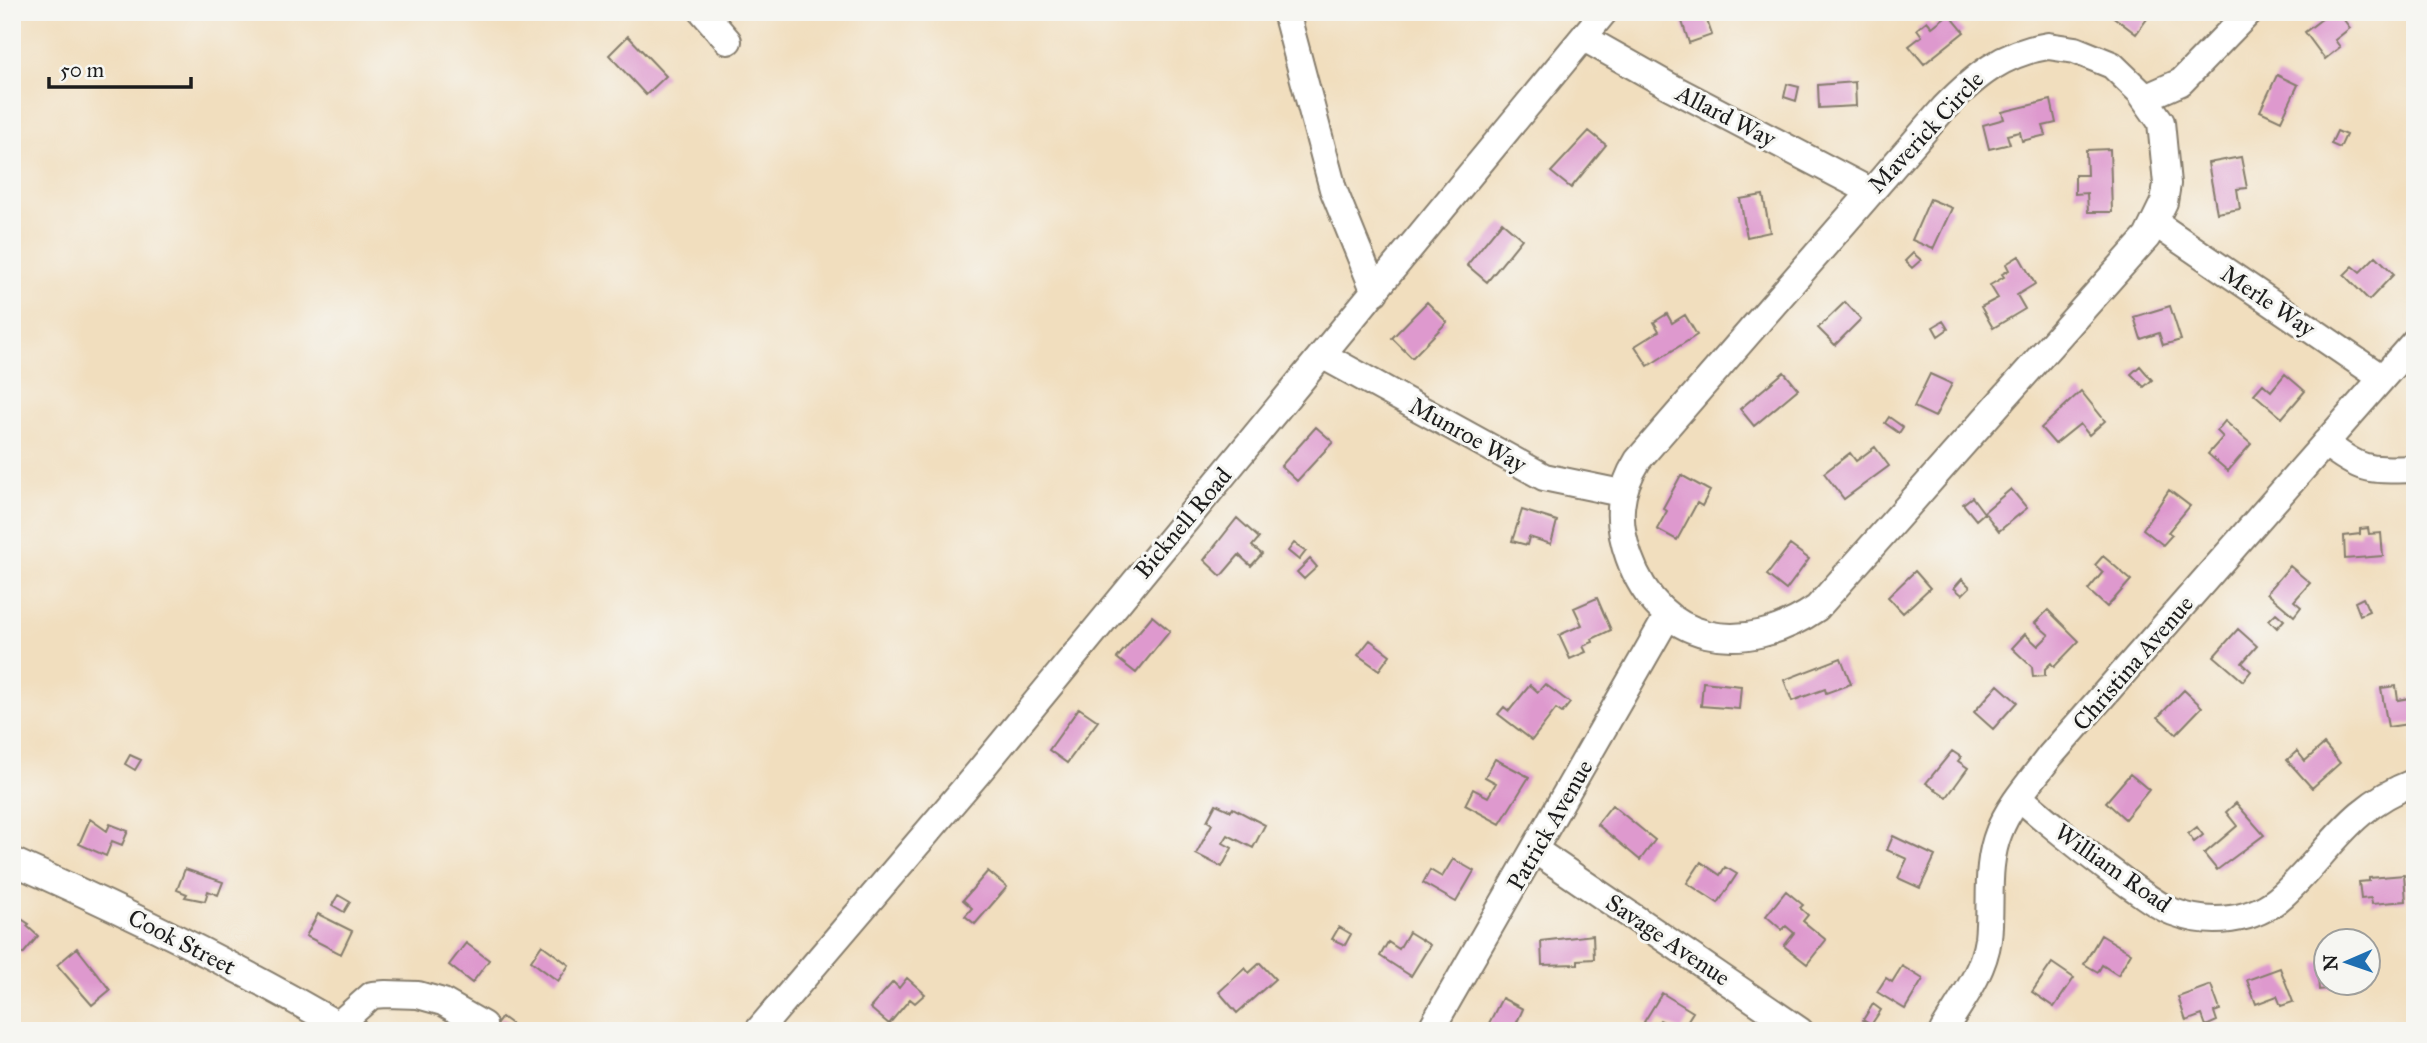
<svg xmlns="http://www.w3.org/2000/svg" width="2427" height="1043" font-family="'IM FELL Great Primer',serif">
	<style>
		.building { fill: #de99ce }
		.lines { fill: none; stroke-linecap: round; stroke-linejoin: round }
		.minor-casing { stroke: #867d6d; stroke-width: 30 }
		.minor { stroke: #fff; stroke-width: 26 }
		.labels { text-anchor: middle; stroke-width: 6; stroke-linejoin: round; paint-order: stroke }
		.street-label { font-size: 24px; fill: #1c1c1c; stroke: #f6f6f2 }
	</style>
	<rect width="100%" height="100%" fill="#f6f6f2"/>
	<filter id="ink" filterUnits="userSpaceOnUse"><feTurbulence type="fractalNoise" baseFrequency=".0143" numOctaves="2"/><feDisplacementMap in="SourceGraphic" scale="14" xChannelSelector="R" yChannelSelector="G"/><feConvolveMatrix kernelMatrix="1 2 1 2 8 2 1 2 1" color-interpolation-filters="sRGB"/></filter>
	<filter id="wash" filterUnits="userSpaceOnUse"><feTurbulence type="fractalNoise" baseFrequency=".00686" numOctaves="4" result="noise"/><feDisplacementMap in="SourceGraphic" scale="28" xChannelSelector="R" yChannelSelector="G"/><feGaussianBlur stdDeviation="1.57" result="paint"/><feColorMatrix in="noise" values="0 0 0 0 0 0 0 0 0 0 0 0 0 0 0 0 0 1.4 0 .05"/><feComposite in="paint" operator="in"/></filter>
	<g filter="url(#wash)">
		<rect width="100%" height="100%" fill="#f1debe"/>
		<g id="blocks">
			<path class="building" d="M1679 12H1704L1712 35 1689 43Z
				M2107 12H2145L2149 16 2136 34Z
				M2331 12H2338L2350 28 2335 40 2340 47 2325 59 2305 32Z
				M1949 14 1964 32 1924 64 1909 46 1922 36 1917 29 1927 21 1932 27Z
				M628 36 666 76 646 95 609 55Z
				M2277 75 2298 85 2281 121 2260 111Z
				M1855 82 1856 106 1819 108 1818 85Z
				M1787 84 1799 87 1796 101 1784 97Z
				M2051 100 2056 123 2043 126 2046 135 2022 141 2020 132 2007 135 2010 144 1989 149 1983 125 2004 119 2002 112Z
				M1589 131 1606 145 1571 188 1551 172Z
				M2337 131 2346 135 2340 148 2331 144Z
				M2110 149 2112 212H2088L2087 193 2075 194V175H2087L2086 150Z
				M2241 157 2247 188 2237 189 2240 209 2217 213 2208 163Z
				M1763 195 1770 232 1747 237 1740 199Z
				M1930 199 1952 208 1933 249 1912 240Z
				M1502 222 1522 239 1487 282 1467 265Z
				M1913 253 1921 260 1912 268 1905 261Z
				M2019 256 2035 284 2017 295 2025 309 1993 328 1981 307 1998 298 1990 285 2004 277 2002 274 2009 270 2006 264Z
				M2376 256 2394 274 2369 300 2344 275 2353 266 2360 272Z
				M1427 302 1447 322 1412 358 1392 338Z
				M1845 302 1861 319 1835 345 1818 328Z
				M2170 306 2181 340 2163 345 2159 333 2141 339 2134 317Z
				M1667 314 1672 323 1685 315 1697 335 1648 366 1635 346 1659 331 1654 322Z
				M1943 321 1948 329 1938 336 1933 327Z
				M2140 366 2152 380 2144 387 2131 374Z
				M1784 372 1798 389 1754 426 1740 409Z
				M1930 374 1952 384 1935 417 1914 407Z
				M2285 374 2305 391 2282 418 2254 394 2263 384 2271 391Z
				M2081 391 2105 421 2089 435 2080 424 2055 444 2041 428Z
				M1889 417 1903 427 1899 433 1885 423Z
				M2225 421 2251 444 2228 471 2208 454 2223 437 2217 431Z
				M1316 427 1333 442 1297 481 1281 466Z
				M1875 447 1889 466 1844 499 1824 473 1850 453 1856 461Z
				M1681 475 1710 491 1702 506 1697 503 1677 540 1657 529 1667 511 1663 508Z
				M2011 489 2027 508 1999 531 1984 512Z
				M2169 490 2190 506 2168 532 2172 535 2163 545 2143 529Z
				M1972 497 1984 513 1976 520 1963 504Z
				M1522 510 1557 521 1551 544 1529 537 1527 545 1512 541Z
				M1237 518 1259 538 1252 546 1262 554 1251 566 1239 555 1221 576 1204 560Z
				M2368 528 2369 534 2381 533 2383 556 2345 559 2344 536 2360 534V529Z
				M1294 543 1306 551 1299 560 1288 551Z
				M1790 545 1809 559 1786 590 1767 575Z
				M2103 556 2131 580 2107 607 2088 590 2103 572 2095 565Z
				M1310 559 1317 567 1304 579 1297 572Z
				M2290 566 2310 583 2294 601 2301 607 2294 616 2267 593Z
				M1915 571 1930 588 1903 613 1888 597Z
				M1962 579 1970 587 1962 595 1954 588Z
				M1597 598 1611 630 1592 639 1593 642 1583 646 1586 652 1570 659 1559 635 1582 625 1574 608Z
				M2363 598 2369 611 2360 615 2355 602Z
				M2048 610 2079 641 2054 667 2051 663 2045 669V676L2033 677 2032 667 2012 648 2025 634 2038 646 2049 635 2035 623Z
				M2276 613 2284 620 2277 628 2269 620Z
				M1152 616 1170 631 1136 673 1117 658Z
				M2238 629 2257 646 2242 663 2251 671 2243 681 2214 656Z
				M1370 640 1390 655 1379 670 1358 655Z
				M1841 658 1851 684 1826 693 1825 689 1792 701 1784 680Z
				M1703 682 1741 686 1739 709 1701 706Z
				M1545 684 1570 703 1562 713 1556 709 1532 740 1498 714 1504 707 1509 711 1530 685 1538 692Z
				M1998 685 2017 702 1993 729 1974 712Z
				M2396 686 2398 700 2415 697V723L2388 727 2381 688Z
				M2184 690 2202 707 2176 734 2158 717Z
				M1079 708 1098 721 1067 763 1049 750Z
				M2324 744 2340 763 2312 788 2287 760 2297 751 2305 761Z
				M1952 751 1961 757 1958 761 1968 768 1947 797 1926 783Z
				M130 755 141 760 135 770 125 764Z
				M1495 759 1529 777 1500 824 1465 805 1473 789 1488 797 1496 783 1485 777Z
				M2130 774 2149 790 2125 819 2106 802Z
				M2236 803 2264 835 2217 870 2204 854 2237 826 2226 812Z
				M1216 804 1231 811 1233 808 1265 825 1253 848 1228 835 1223 843 1232 848 1222 867 1196 854 1212 824 1207 821Z
				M1612 805 1655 840 1640 860 1597 824Z
				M90 819 107 831 110 824 128 831 122 845 112 841 106 856 79 844Z
				M2197 827 2203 835 2194 842 2188 834Z
				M1893 836 1935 856 1920 888 1898 878 1907 859 1887 850Z
				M1453 859 1474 871 1456 902 1423 883 1430 870 1442 877Z
				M1701 862 1720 875 1725 867 1737 874 1718 903 1687 883Z
				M185 869 223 882 218 895 208 891 205 901 185 897 187 894 177 890Z
				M988 871 1007 887 975 924 965 916 972 908 963 900Z
				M2404 875 2406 901 2372 904 2371 898 2361 899 2359 882 2369 881V878Z
				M1786 891 1803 905 1800 908 1808 915 1803 921 1826 940 1807 964 1784 946 1794 933 1786 926 1782 930 1766 916Z
				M338 895 350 902 344 912 332 905Z
				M12 913 29 924 27 926 38 936 23 954 12 944Z
				M318 914 352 931 341 954 306 936Z
				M1339 927 1351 934 1345 945 1332 939Z
				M1409 932 1430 945 1411 976 1380 956 1388 942 1399 949Z
				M1593 935 1594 959 1578 960V964L1542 965 1541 941Z
				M2101 935 2131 953 2118 975 2102 965 2098 972 2084 964Z
				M466 943 489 960 472 983 449 965Z
				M542 945 569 965 558 981 531 961Z
				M77 948 110 990 92 1005 57 965Z
				M2326 962V984H2353L2354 986 2319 990 2317 963Z
				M1260 963 1275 979 1237 1013 1219 992 1245 968 1249 973Z
				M2052 963 2074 978 2054 1007 2032 992Z
				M1902 966 1923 979 1905 1009 1877 992 1886 978 1892 982Z
				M2280 968 2293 1002 2281 1006 2277 996 2256 1004 2247 980Z
				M907 978 925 994 915 1003 910 999 889 1024 870 1008 893 982 899 988Z
				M2211 985 2220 1010 2214 1012 2217 1021 2206 1026 2202 1015 2186 1021 2178 997Z
				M1662 993 1693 1012 1681 1031 1660 1020 1654 1028 1644 1022Z
				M1502 998 1523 1009 1513 1031H1489L1486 1029Z
				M1873 1004 1881 1010 1871 1025 1863 1020Z
				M502 1017 521 1031H492Z"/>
		</g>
	</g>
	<g filter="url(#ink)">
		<use href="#blocks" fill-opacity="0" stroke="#867d6d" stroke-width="2"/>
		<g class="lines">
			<defs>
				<path id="minor" d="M703 12 728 41
					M1286 12 1333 189 1375 292
					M1584 38 1669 86 1870 191
					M2048 46 2075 50 2112 65 2140 92 2161 122 2167 184 2164 202 2147 237 1817 608C1744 658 1660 645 1629 557 1616 521 1618 492 1638 460L1944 108C1975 76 2003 53 2048 46Z
					M2145 98 2181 82 2249 12
					M2155 223 2382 378
					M1322 355 1544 477 1621 493
					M2325 443C2362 472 2369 470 2415 469
					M2020 798C2055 828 2091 857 2128 884 2143 894 2157 906 2173 912 2210 926 2254 922 2283 895 2332 850 2347 808 2415 782
					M1535 850 1800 1031
					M12 861C127 912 240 967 348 1031
					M338 1025 372 995 386 994 418 995 443 1002 483 1025
					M758 1031 977 774 1604 12
					M1430 1031 1667 617
					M1943 1031C1961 1001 1983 974 1988 939 1992 903 1985 867 1999 832 2009 805 2033 779 2050 756L2415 341"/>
			</defs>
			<use href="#minor" class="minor-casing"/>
			<use href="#minor" class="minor"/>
		</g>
	</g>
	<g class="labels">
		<g class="street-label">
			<text transform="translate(1726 116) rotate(27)" y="8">Allard Way</text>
			<text transform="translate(1926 132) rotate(-47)" y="8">Maverick Circle</text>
			<text transform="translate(2268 301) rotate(34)" y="8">Merle Way</text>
			<text transform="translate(1468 435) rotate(29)" y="8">Munroe Way</text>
			<text transform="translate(1183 523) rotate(-50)" y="8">Bicknell Road</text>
			<text transform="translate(2133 663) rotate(-49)" y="8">Christina Avenue</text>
			<text transform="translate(1550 825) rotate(-60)" y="8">Patrick Avenue</text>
			<text transform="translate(2113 868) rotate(35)" y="8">William Road</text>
			<text transform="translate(1668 940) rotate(34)" y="8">Savage Avenue</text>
			<text transform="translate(182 942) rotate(27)" y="8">Cook Street</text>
		</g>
	</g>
	<rect width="2427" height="1043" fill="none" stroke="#f6f6f2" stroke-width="42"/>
	<g transform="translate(2347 962) rotate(268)"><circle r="33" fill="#f6f6f2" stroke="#9f9f9c" stroke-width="2"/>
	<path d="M0-5L12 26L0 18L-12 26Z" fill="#1f6fb2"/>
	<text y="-10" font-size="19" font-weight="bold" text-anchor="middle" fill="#1c1c1c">N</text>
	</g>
	<path d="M49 77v10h142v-10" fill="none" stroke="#1c1c1c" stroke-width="3.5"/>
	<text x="60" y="77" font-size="21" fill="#1c1c1c" stroke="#f6f6f2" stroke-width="5" paint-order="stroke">50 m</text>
</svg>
